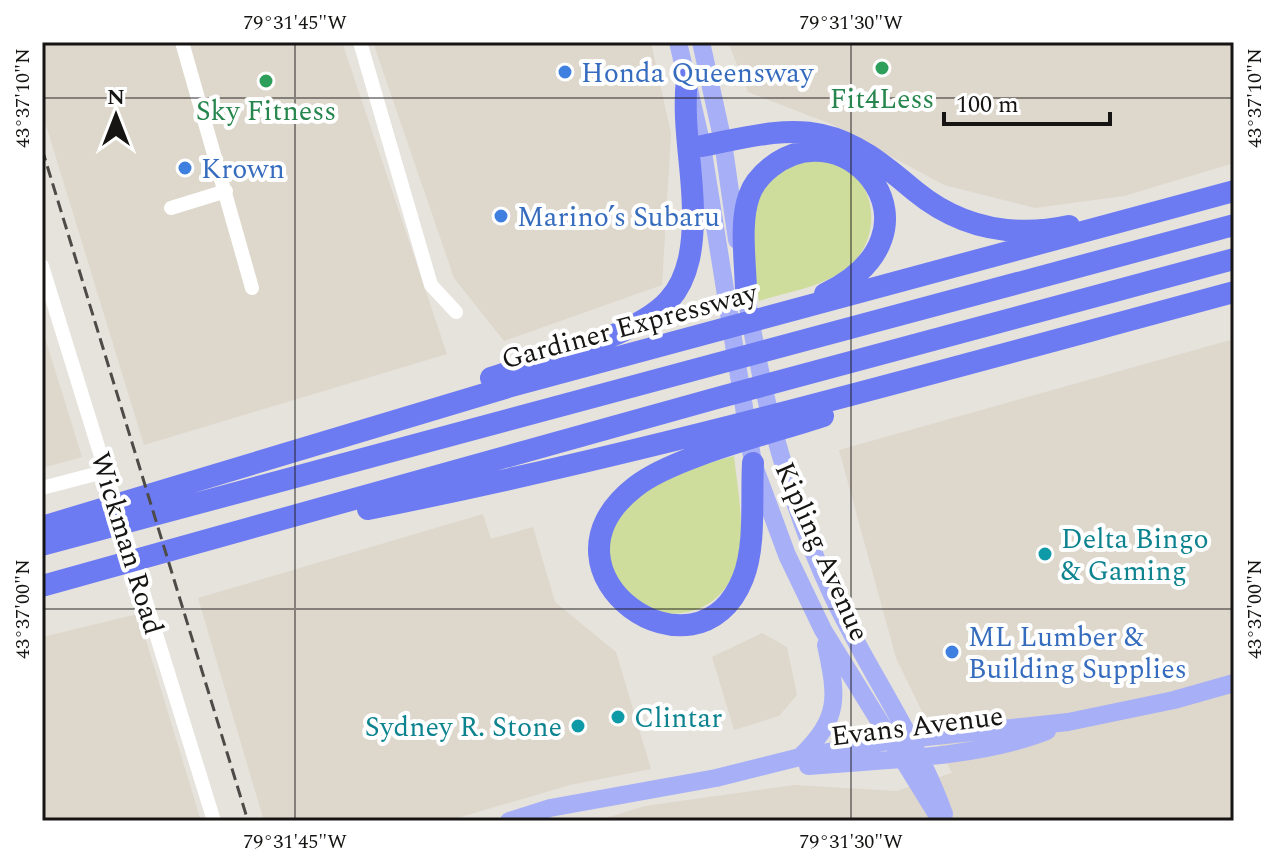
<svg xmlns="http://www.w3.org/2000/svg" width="1276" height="863" font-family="Spectral,serif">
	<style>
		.built { fill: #ded7cb }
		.green { fill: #cedd9c }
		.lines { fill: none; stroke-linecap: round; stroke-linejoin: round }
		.minor { stroke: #fff; stroke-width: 14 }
		.major { stroke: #a7b0f7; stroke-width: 18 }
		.highway { stroke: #6d7bf2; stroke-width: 22 }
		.rail { stroke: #4d4b48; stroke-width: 3; stroke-dasharray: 12 6; stroke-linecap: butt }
		.ticks { fill: none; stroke: #161513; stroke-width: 2; stroke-opacity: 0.45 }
		.leisure-dot { fill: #2e9e5b; stroke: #fff; stroke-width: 3 }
		.shop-dot { fill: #3f7fe0; stroke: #fff; stroke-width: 3 }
		.culture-dot { fill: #0f9aa8; stroke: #fff; stroke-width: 3 }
		.labels { text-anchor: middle; stroke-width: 8; stroke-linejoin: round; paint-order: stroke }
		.shop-label { font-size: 28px; fill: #366cbe; stroke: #fff; text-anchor: start }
		.leisure-label { font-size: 28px; fill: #27864d; stroke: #fff }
		.street-label { font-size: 28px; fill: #161513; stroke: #fff }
		.culture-label { font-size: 28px; fill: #0d838f; stroke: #fff; text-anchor: start }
		.neatline { fill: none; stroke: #161513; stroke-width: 3 }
		.ticks-label { font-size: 20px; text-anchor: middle; fill: #161513 }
	</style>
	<rect width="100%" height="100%" fill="#e6e3dd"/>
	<path class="built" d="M42 42H342L447 354 144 445 42 112Z
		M373 42H651L671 134 662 285 504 341 454 278Z
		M728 42H1234V163L1124 196 1035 208 944 185 831 124 748 92Z
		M42 328 82 457 42 468Z
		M1234 339V821H596L645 806 795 785 896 791 952 773 896 658 839 450Z
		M483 514 491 539 533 527 555 602 616 652 651 769 570 785 447 821H264L198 598Z
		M138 614 201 821H42V637Z
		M762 633 787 647 797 695 779 716 734 730 712 657Z"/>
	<path class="green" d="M797 161C809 161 830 158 840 163 880 185 881 242 847 268 823 287 788 292 759 301 755 271 742 197 769 175 777 169 788 165 797 161Z
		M734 456C738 494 748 537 733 574 718 612 675 622 639 607 627 602 616 580 608 570 609 556 607 539 611 525 623 484 699 466 734 456Z"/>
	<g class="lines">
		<path class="minor" d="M182 42 252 288
			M360 42 431 285 456 312
			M171 208 226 191
			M42 266 214 821
			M42 488 107 471"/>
		<path class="major" d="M678 42 702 146 753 463 787 555 823 630 941 821
			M701 42 723 142 737 240
			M744 281C761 391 785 495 833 597 867 669 918 740 944 814
			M800 757C841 717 837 697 826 645
			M808 766C880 760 980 758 1047 731
			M509 821 550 808 716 778 800 757 889 741 1068 722 1174 700 1234 683"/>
		<path class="highway" d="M702 146C739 139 785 126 822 135 859 143 887 168 915 191 960 228 1012 238 1069 226
			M746 294C746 265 739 224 749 196 753 184 761 175 771 167 848 106 953 232 825 294
			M491 378C537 362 638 336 669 300 690 277 693 243 693 214 693 168 682 125 687 79
			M753 463C751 498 756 546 743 578 698 693 525 573 635 487 672 457 775 432 823 416
			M368 509C660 451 947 369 1234 292
			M42 527 508 387 1234 191
			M42 545 1234 225
			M42 586 717 398 1234 259"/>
		<path class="rail" d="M42 149 248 821"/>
	</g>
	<path class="ticks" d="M295 42V821M851 42V821M42 98H1234M42 609H1234"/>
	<g class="leisure-dot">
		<circle cx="882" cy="68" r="8"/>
		<circle cx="266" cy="81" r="8"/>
	</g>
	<g class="shop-dot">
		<circle cx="565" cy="72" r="8"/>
		<circle cx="185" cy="168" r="8"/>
		<circle cx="501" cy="216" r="8"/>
		<circle cx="952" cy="652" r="8"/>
	</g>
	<g class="culture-dot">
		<circle cx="1045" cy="554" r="8"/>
		<circle cx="618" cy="717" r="8"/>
		<circle cx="578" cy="726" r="8"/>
	</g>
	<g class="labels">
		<g class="shop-label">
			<text x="581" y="82">Honda Queensway</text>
			<text x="201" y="178">Krown</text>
			<text x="517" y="226">Marino’s Subaru</text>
			<text x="968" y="646">ML Lumber &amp;<tspan x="968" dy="32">Building Supplies</tspan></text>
		</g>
		<g class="leisure-label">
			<text x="882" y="108">Fit4Less</text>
			<text x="266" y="120">Sky Fitness</text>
		</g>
		<g class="street-label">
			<text transform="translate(629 325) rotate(-15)" y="10">Gardiner Expressway</text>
			<text transform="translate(128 543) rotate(73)" y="10">Wickman Road</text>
			<text transform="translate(823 551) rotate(66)" y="10">Kipling Avenue</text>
			<text transform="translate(917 725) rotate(-7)" y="10">Evans Avenue</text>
		</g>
		<g class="culture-label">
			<text x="1061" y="548">Delta Bingo<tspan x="1061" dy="32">&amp; Gaming</tspan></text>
			<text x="634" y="727">Clintar</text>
			<text x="562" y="736" text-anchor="end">Sydney R. Stone</text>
		</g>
	</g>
	<rect width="1276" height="863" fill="none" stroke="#ffffff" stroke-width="88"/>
	<g transform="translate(116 116)" stroke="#ffffff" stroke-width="6" paint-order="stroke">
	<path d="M0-6L14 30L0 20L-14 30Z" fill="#161513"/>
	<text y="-12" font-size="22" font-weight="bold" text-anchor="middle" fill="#161513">N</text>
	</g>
	<path d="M944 112v12h166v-12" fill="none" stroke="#161513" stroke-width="4"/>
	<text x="956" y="112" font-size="24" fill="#161513" stroke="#ffffff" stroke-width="6" paint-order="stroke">100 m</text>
	<rect x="44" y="44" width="1188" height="775" class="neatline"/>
	<g class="ticks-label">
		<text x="295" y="29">79°31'45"W</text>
		<text x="851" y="29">79°31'30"W</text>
		<text transform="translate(22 98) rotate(-90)" y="7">43°37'10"N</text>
		<text transform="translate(1254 98) rotate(-90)" y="7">43°37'10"N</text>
		<text transform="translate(22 609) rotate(-90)" y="7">43°37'00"N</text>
		<text transform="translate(1254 609) rotate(-90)" y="7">43°37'00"N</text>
		<text x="295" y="848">79°31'45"W</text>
		<text x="851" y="848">79°31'30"W</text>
	</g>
</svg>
